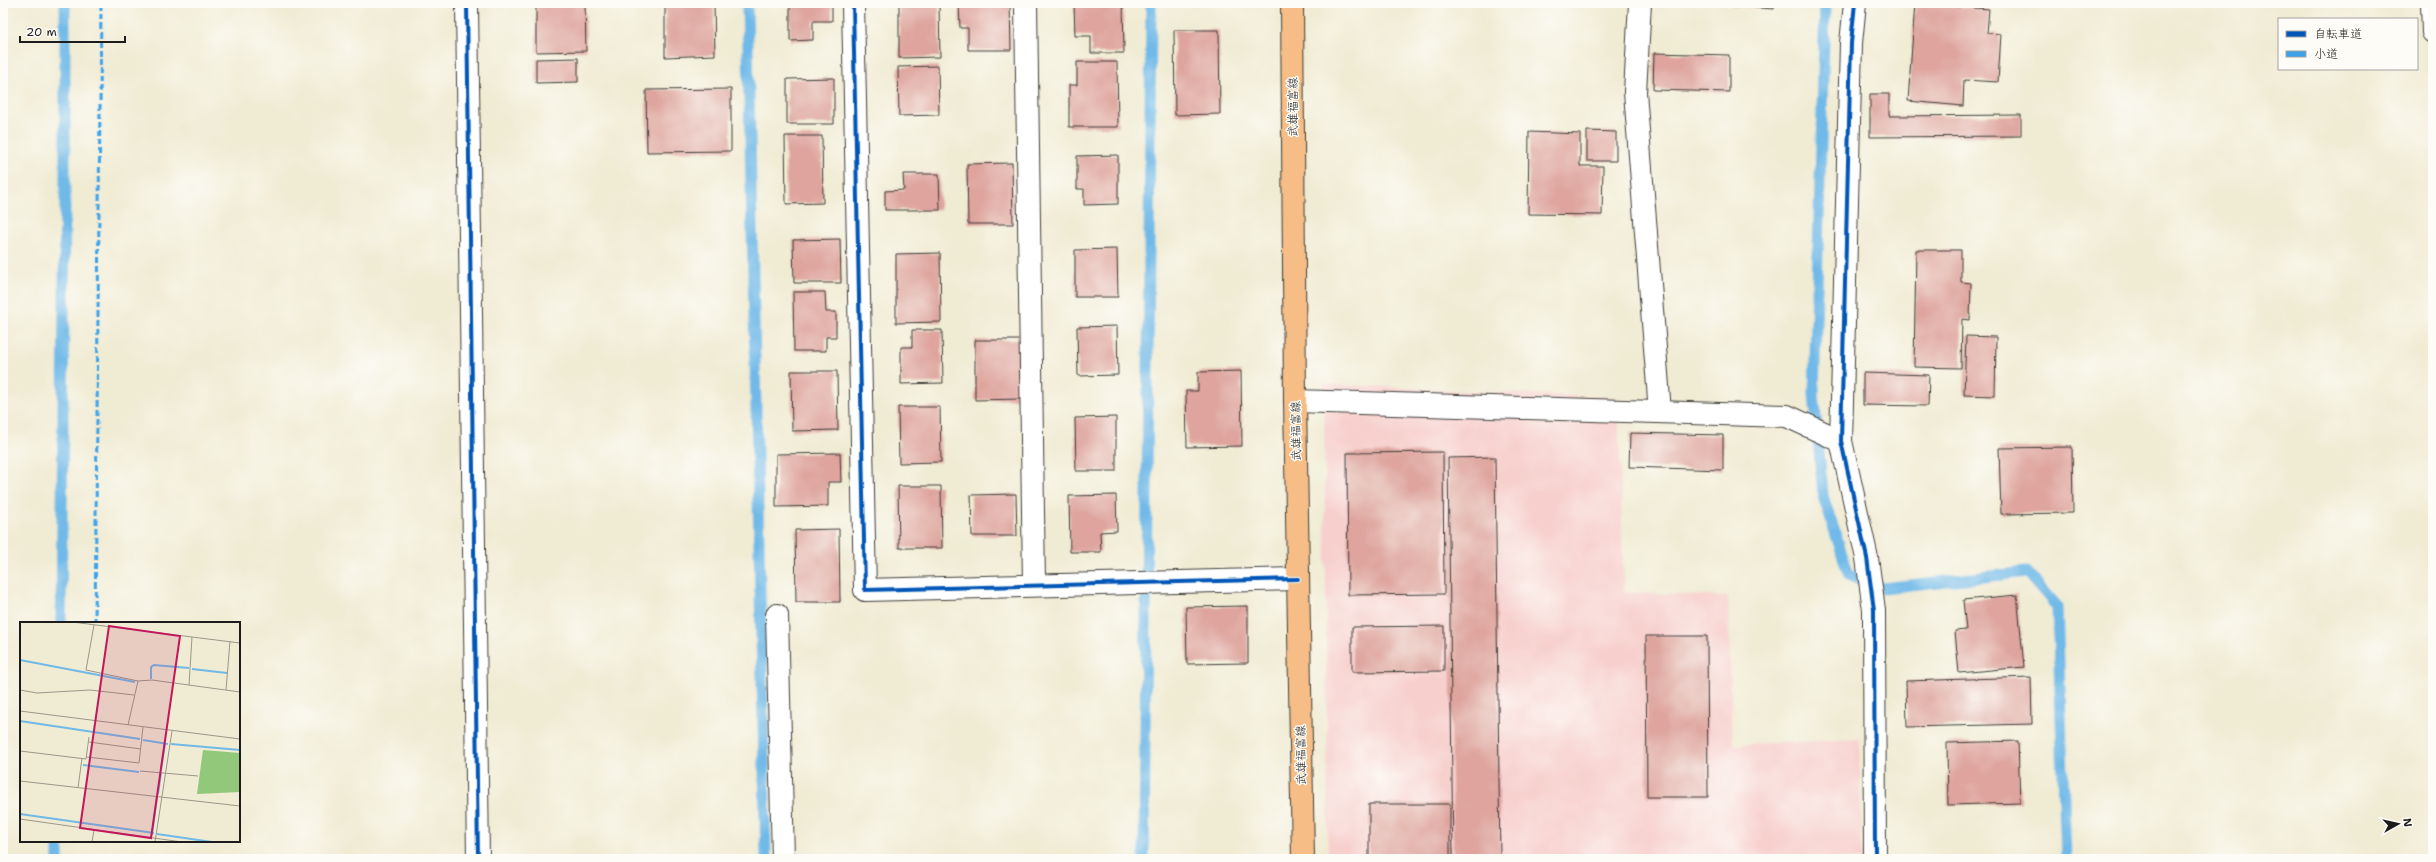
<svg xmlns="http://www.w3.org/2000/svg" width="2436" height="862" font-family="'Shantell Sans','Klee One',sans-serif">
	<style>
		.built { fill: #f7d0ce }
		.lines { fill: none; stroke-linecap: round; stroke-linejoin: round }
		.stream { stroke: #70b9e8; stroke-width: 11 }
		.building { fill: #dea49d }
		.minor-casing { stroke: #3c3b37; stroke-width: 24 }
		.major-casing { stroke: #3c3b37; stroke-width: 24 }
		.minor { stroke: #fff; stroke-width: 22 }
		.major { stroke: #f6be86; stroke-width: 22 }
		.quiet { stroke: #3da2ea; stroke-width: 3; stroke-dasharray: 6 3; stroke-linecap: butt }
		.cycleway-casing { stroke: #fdfcf7; stroke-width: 6 }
		.cycleway { stroke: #0057b8; stroke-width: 4 }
		.labels { text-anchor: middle; stroke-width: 3; stroke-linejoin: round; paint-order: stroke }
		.street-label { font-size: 12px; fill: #1c1c1c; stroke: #fdfcf7 }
		.inset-river { fill: none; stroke: #70b9e8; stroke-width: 2 }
		.inset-road { fill: none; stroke: #9b988a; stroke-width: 1 }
		.view { fill: #c2185b; fill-opacity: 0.15; stroke: #c2185b; stroke-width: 2 }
		.inset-edge { fill: none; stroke: #1c1c1c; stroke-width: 2 }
	</style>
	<rect width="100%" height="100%" fill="#fdfcf7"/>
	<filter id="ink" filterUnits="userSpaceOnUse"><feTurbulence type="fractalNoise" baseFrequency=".025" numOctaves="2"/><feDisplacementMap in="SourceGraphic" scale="8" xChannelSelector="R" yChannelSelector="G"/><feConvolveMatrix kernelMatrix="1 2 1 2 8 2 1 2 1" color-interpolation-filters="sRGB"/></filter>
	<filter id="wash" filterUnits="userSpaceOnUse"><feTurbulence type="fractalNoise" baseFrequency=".012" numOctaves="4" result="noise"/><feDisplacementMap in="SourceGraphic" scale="16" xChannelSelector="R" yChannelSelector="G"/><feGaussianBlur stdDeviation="0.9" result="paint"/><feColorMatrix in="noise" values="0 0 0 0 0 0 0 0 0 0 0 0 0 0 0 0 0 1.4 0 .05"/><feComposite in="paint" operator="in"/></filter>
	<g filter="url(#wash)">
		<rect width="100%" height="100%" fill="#f0ebd3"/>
		<path class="built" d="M1324 384 1618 398 1624 592 1728 597 1733 745 1859 739 1862 859H1328Z"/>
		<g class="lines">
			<path class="stream" d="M747 3 766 859
				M1825 3 1814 394 1823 496 1849 575 1883 588 2027 572 2057 607 2066 859
				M61 623 65 200V3
				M58 859V841
				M1144 859 1151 3"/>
		</g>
		<g id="blocks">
			<path class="building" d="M536 3H585L586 51 536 52Z
				M665 3H714L715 55 665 57Z
				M790 3H832V21H813V40L790 41Z
				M1010 3 1011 50H968V28H960L959 4Z
				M1074 3H1123L1124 53H1091V36H1075Z
				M1732 3H1774V9L1732 6Z
				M1915 3H1947V6L1989 9 1987 33 2001 34 1998 82 1964 80 1963 106 1908 101Z
				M899 4H939L940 57 899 58Z
				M1174 30H1219L1220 114 1175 115Z
				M1654 53 1729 55V92L1653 90Z
				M578 58V82L536 83V59Z
				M1077 62H1117L1118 127H1069V85H1077Z
				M938 66 939 115 899 116 898 67Z
				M834 78V124H787V79Z
				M731 89V151L647 152 646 90Z
				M1870 94H1889V116L2021 115V136L1870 137Z
				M1587 131 1616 132V161H1587Z
				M1529 132 1580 134V166H1603L1602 215 1528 214Z
				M785 136H822L823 203 786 204Z
				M1118 155V204L1084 205V189H1077V156Z
				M1012 163 1013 224H968L967 164Z
				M903 174H939L940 210H885V191L904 190Z
				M840 239 841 283H794L793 240Z
				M1117 249 1118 297H1075V250Z
				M1916 250H1961V282L1971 283 1970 320 1962 319 1961 368 1914 367Z
				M940 253 941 322 896 323V254Z
				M793 292H825L826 312H836V337H826V351H794Z
				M1117 326 1118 375 1078 376 1077 327Z
				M912 330H942L943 383 901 384V347H912Z
				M1966 336 1996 337 1995 396 1964 395Z
				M975 340H1022V399L975 400Z
				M791 371H837L838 430 792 431Z
				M1241 371 1242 446 1187 447 1186 391H1198V372Z
				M1863 373 1929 375 1928 406 1863 405Z
				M898 407H940L941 462 899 463Z
				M1116 417V471H1076L1075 418Z
				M1630 433 1723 435V470L1629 467Z
				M2072 447 2073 513 2001 514 1999 448Z
				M1443 452 1444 594 1348 595 1347 453Z
				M840 453 841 482H828V506L776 507V454Z
				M1495 457 1500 859H1453L1448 458Z
				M898 486H941L942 548H899Z
				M1016 494 1017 536H972L971 495Z
				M1116 495 1117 531 1100 532 1101 552H1070L1069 496Z
				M839 529 840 602H796L795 530Z
				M2017 595 2024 667 1959 673 1955 631 1966 630 1963 600Z
				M1248 606V663L1187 664 1186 607Z
				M1444 626V671L1352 672V627Z
				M1646 636H1707L1708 797H1647Z
				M2031 677 2032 724 1907 727 1906 681Z
				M2018 741 2020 803 1948 805 1947 743Z
				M1369 804H1450V859H1369Z"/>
		</g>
	</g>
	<g filter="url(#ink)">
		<use href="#blocks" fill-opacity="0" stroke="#3c3b37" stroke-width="1"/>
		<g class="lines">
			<defs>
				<path id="minor" d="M467 3 478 859
					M853 3 865 590 1298 579
					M1026 3 1034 585
					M1640 3 1635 92 1660 412
					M1855 3 1851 43 1841 441 1867 558 1874 610 1875 859
					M2432 3 2433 32
					M1295 401 1787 416 1841 441
					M777 615 783 859"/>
				<path id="major" d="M1292 3 1295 401 1303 859"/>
			</defs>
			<use href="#minor" class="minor-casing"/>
			<use href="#major" class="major-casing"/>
			<use href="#minor" class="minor"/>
			<use href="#major" class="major"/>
			<path class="quiet" d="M95 623 101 3"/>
			<defs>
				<path id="cycleway" d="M467 3 478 859
					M853 3 865 590 1298 579
					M1855 3 1851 43 1841 441 1867 558 1874 610 1875 859"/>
			</defs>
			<use href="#cycleway" class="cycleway-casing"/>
			<use href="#cycleway" class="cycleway"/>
		</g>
	</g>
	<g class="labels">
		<g class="street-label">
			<text transform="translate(1293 107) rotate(-90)" y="4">武雄福富線</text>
			<text transform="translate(1296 431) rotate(-91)" y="4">武雄福富線</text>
			<text transform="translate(1301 755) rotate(-91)" y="4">武雄福富線</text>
		</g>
	</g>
	<g transform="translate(20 622)">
		<rect width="220" height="220" fill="#f0ebd3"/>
		<path d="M183 128 220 131V170L177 172Z" fill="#91c87a"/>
		<path class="inset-river" d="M0 38 115 60M172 47 207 51M131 57V45L134 43 169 46M0 99 120 117M123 118 148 122M151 122 220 128M63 143 119 150M141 148 145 122M138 172 141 151M0 192 134 211M137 212 192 220M132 213 137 175"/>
		<path class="inset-road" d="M52 0 220 21M74 3 66 48 118 59 132 58 220 70M169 63 172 15M0 68 17 71 70 68 114 73M206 68 210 19M0 89 220 117M108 103 118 59M69 120 121 127M0 129 66 137 69 115M67 135 119 141 123 105M120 149 178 154M0 159 220 184M58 166 62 136M0 197 162 220M72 220 74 208M135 220 152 109"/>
		<path class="view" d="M89 4 160 14 131 216 60 206Z"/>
		<rect width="220" height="220" class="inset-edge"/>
	</g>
	<rect width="2436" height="862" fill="none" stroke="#fdfcf7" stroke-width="16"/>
	<rect x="2278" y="18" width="140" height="52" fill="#fdfcf7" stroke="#a3a29f"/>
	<rect x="2286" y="31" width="20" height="6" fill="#0057b8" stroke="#a3a29f"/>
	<text x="2314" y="38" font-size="12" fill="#1c1c1c">自転車道</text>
	<rect x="2286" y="51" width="20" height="6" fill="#3da2ea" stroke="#a3a29f"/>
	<text x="2314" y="58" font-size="12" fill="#1c1c1c">小道</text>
	<g transform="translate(2398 824) rotate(82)" stroke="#fdfcf7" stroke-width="3" paint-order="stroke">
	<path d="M0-3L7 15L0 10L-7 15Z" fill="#1c1c1c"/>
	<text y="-6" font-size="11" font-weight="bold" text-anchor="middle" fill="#1c1c1c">N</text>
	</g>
	<path d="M20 36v6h105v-6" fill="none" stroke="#1c1c1c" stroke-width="2"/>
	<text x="26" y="36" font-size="12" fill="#1c1c1c" stroke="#fdfcf7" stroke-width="3" paint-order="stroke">20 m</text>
</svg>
